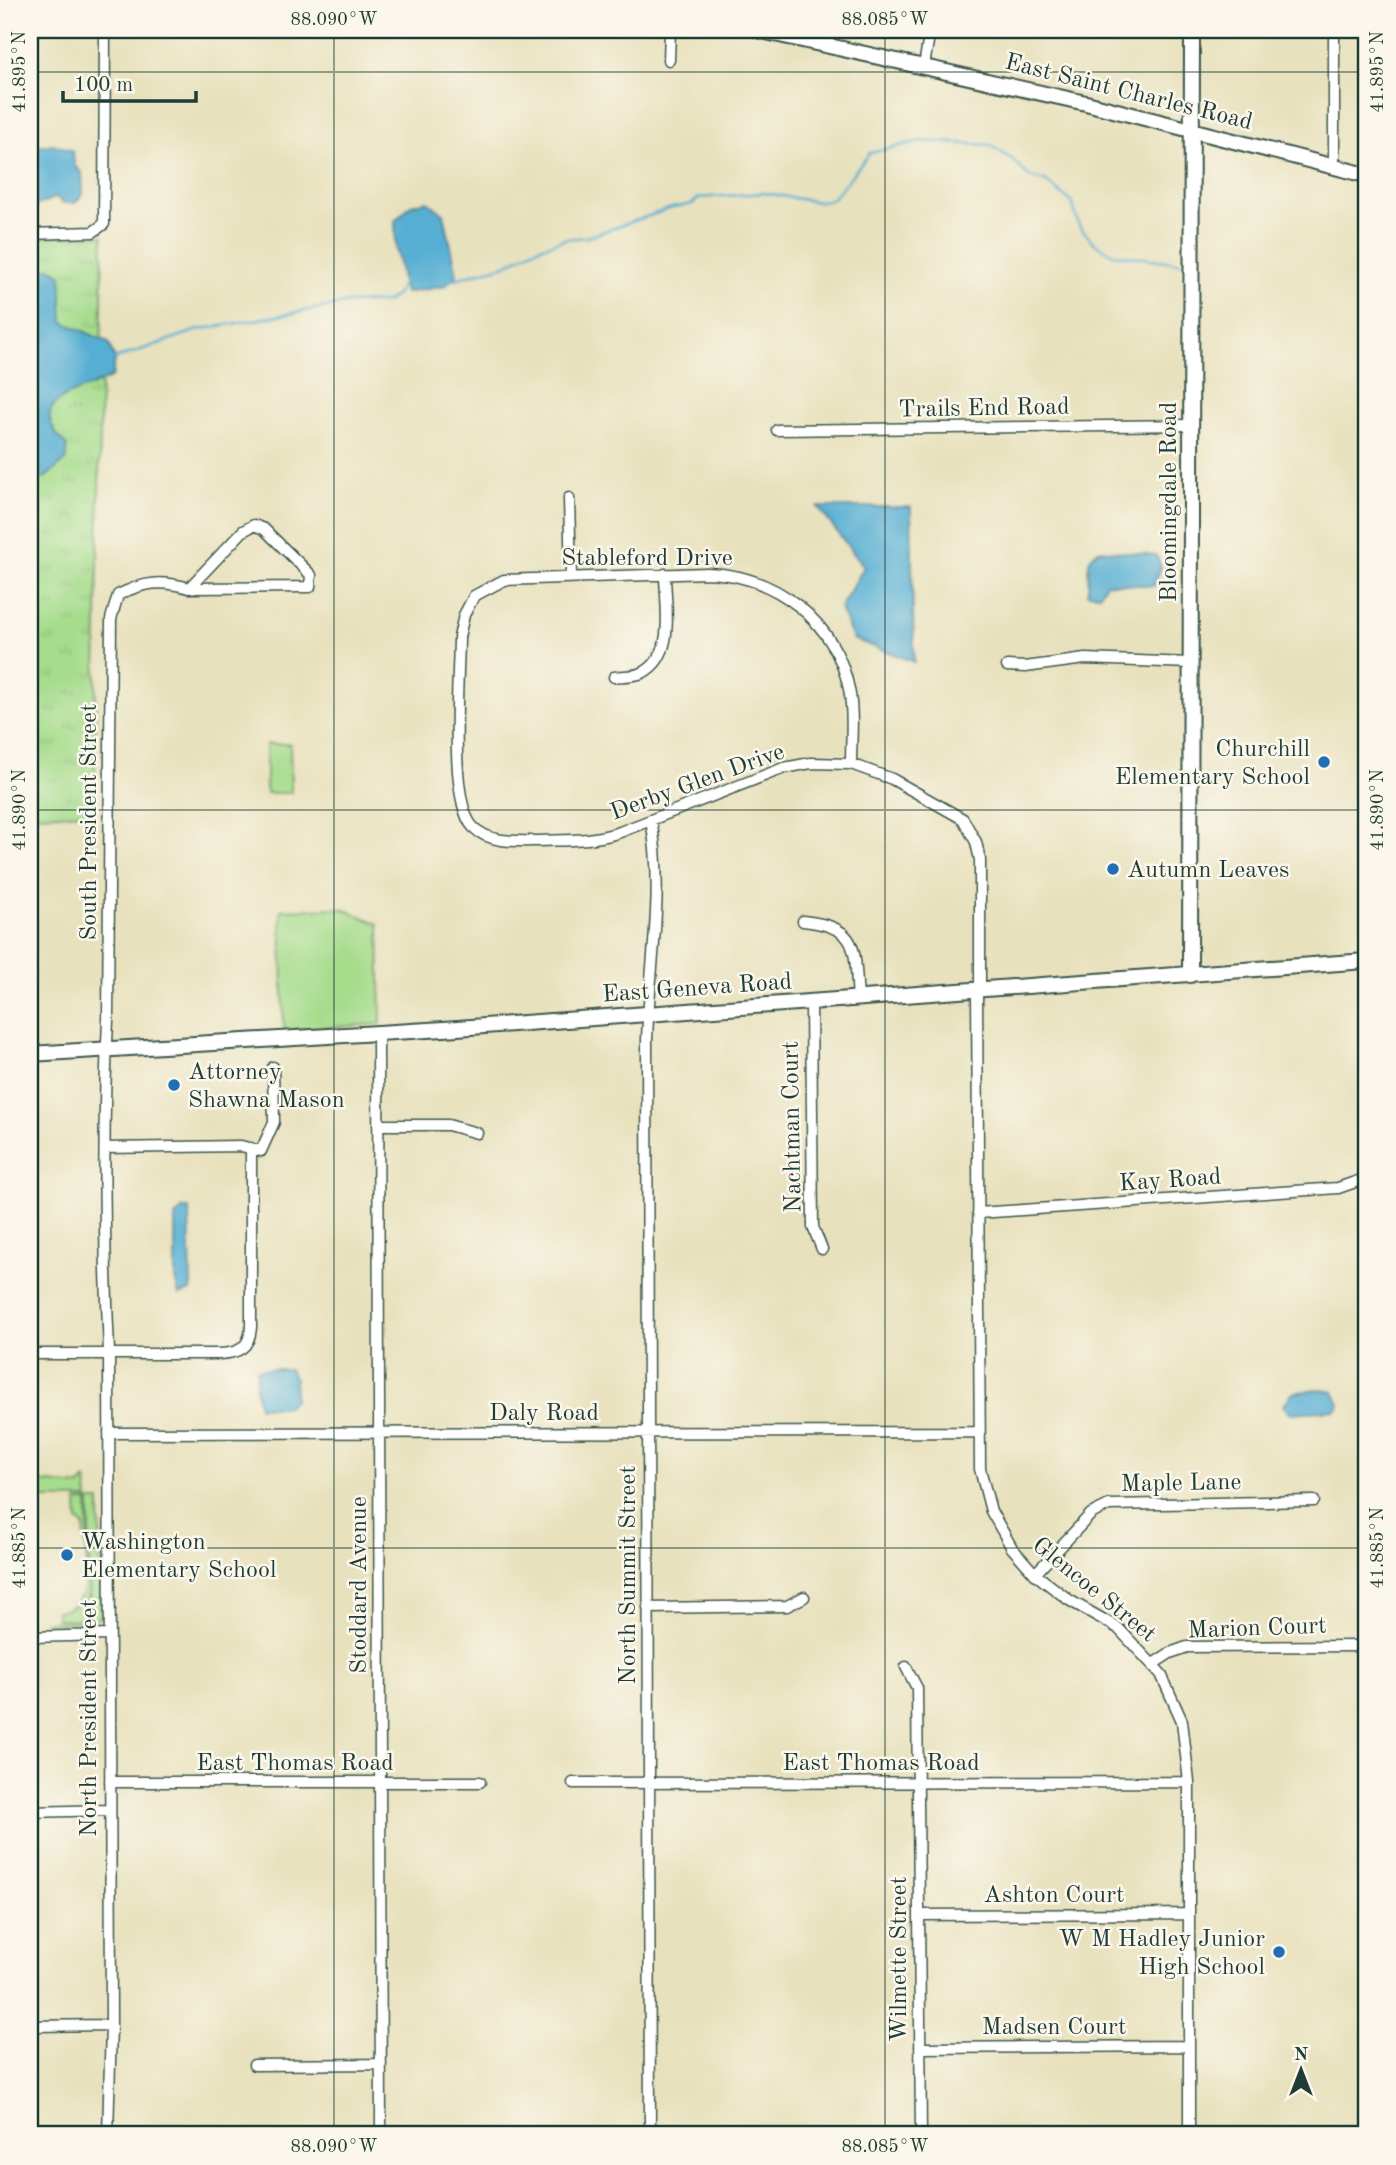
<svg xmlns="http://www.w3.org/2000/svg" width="1396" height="2165" font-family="'Old Standard TT',serif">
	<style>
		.grass { fill: #a6dc8c; stroke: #628c60; stroke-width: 2 }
		.park { fill: url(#park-tufts); stroke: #628c60; stroke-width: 2 }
		.water { fill: #56afd3; stroke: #3a7684; stroke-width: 2 }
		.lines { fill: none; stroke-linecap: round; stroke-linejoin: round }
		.stream { stroke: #56afd3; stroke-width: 2.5 }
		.street-casing { stroke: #3d5649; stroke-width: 13 }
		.secondary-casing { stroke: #3d5649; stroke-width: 18 }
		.street { stroke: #fff; stroke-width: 10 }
		.secondary { stroke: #fff; stroke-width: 14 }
		.ticks { fill: none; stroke: #1f3d34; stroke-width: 2; stroke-opacity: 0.45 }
		.poi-dot { fill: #1f6fb2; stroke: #fbf7ec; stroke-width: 2.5 }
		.labels { text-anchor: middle; stroke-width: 5; stroke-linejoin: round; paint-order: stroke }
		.street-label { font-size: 24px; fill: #1f3d34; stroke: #fbf7ec }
		.poi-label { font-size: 24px; fill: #1f3d34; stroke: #fbf7ec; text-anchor: start }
		.neatline { fill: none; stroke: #1f3d34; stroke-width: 2.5 }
		.ticks-label { font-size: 18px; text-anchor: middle; fill: #1f3d34 }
	</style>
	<defs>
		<pattern id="park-tufts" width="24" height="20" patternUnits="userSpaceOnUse" patternTransform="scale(1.75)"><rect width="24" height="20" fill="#a6dc8c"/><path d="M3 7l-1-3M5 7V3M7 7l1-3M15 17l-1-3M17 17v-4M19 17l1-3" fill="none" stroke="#8ebe79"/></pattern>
	</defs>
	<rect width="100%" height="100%" fill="#fbf7ec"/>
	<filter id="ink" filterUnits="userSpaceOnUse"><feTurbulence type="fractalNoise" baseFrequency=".0143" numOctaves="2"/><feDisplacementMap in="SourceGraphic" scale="14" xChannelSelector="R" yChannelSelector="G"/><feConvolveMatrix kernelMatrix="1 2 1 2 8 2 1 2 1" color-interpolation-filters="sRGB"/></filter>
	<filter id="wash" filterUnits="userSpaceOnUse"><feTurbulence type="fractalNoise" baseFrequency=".00686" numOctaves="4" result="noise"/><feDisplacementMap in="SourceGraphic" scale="28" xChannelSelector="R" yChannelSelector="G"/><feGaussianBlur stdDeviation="1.57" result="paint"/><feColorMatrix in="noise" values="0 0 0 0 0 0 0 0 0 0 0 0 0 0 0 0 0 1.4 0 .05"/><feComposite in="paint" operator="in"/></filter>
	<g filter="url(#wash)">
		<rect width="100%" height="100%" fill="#e8e1bd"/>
		<path class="grass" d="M266 744H290L291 793H266Z
			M341 908 379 924 381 1024 284 1030 281 910Z
			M86 1480 88 1499H30V1481L80 1486Z
			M88 1501V1619H57L56 1611C98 1608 85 1557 84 1526L78 1521 77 1502Z
			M90 1501H100L101 1618 90 1619Z
			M85 1621V1630L54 1631 45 1622Z"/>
		<path class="park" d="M103 235 94 813 30 815V237Z"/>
		<path class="water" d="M53 144 73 151 74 165 82 173 83 194 75 203H62L57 197 30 208V154L42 146Z
			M427 201 444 214 457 275 445 286 405 293 396 249 395 221 411 205Z
			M49 268 61 274 63 322 108 342 115 359 112 377C79 394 20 399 67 446V459L45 478 30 476V270Z
			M818 507H911L914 662 853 639 840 608 864 567Z
			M1100 550 1156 555 1161 567 1154 586 1106 583 1100 594 1087 593C1092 579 1081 558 1100 550Z
			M189 1208 191 1284 190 1291 179 1295 175 1279V1217L182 1209Z
			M257 1369H289L295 1379 294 1401 284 1407H259L256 1389Z
			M1318 1389 1334 1392 1340 1405 1336 1410 1289 1413 1283 1405 1293 1393Z"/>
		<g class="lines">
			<path class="stream" d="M448 281 506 265 535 249 565 239 587 237 672 208 692 204 699 198 764 193 818 202 832 199 870 153 920 141 990 145 1013 160 1030 177 1045 181 1072 202 1079 226 1094 243 1113 254 1181 263
				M115 359 198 330 349 303 387 302 398 293 405 277"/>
		</g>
	</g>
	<g filter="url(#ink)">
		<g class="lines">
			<defs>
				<path id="street" d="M1334 30V166
					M669 60 670 30
					M924 66 930 30
					M30 234 93 232 104 224 105 30
					M777 430 1191 425
					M569 498 571 577
					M1007 666 1025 667 1085 659 1190 663
					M614 677C623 676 635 676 642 673 677 656 665 605 665 574
					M851 764C851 739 854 713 849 689 835 620 775 575 707 573L504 580 474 596 464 615 459 637C459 676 448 801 473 827 490 844 518 841 540 841 567 840 594 841 620 832L784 768 811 763 851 764 892 779 963 819 976 842 980 860V991
					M803 921C861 927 854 949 858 999
					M977 991 980 1469 991 1511 1012 1548 1035 1574 1069 1600 1118 1628 1161 1674 1182 1721 1189 1782V2135
					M811 1002 813 1227 822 1249
					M378 1034 381 2135
					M378 1125H448L477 1133
					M105 1148 241 1146 261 1151 274 1122 273 1067
					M978 1213 1338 1188 1364 1179
					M30 1354H220C239 1353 249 1348 251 1328V1148
					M109 1433 978 1432
					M1035 1574 1091 1514 1109 1505 1314 1501
					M648 1608 787 1606 804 1597
					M30 1637 108 1635
					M1153 1664 1170 1653 1187 1647 1366 1646
					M906 1667 917 1688 921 2135
					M110 1782H480
					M573 1783 1189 1782
					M30 1812 109 1810
					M919 1915 1188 1914
					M30 2026 111 2025
					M920 2048 1189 2046
					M254 2065 380 2064
					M108 2135 111 2025 109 1352C104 1241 102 1131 108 1021L111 619 118 595C144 582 161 580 189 588L243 531 254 525 264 529 311 575 310 587 189 588
					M650 2135 647 1041C649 966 665 894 651 820
					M1359 2135 1366 2132"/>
				<path id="secondary" d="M757 30 1086 103 1366 175
					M1190 975 1192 30
					M30 1054 444 1029 1366 961"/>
			</defs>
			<use href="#street" class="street-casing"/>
			<use href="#secondary" class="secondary-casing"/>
			<use href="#street" class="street"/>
			<use href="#secondary" class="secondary"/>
		</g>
	</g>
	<path class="ticks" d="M334 30V2135M885 30V2135M30 72H1366M30 810H1366M30 1548H1366"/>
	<g class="poi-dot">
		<circle cx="1324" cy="762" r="7"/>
		<circle cx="1113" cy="869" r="7"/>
		<circle cx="174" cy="1085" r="7"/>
		<circle cx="67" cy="1555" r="7"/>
		<circle cx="1279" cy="1952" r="7"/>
	</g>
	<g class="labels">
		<g class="street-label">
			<text transform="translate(1129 91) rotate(14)" y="8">East Saint Charles Road</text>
			<text transform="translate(984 407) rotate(-1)" y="8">Trails End Road</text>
			<text transform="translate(1168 502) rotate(-90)" y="8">Bloomingdale Road</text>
			<text x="647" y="565">Stableford Drive</text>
			<text transform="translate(697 781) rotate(-20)" y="8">Derby Glen Drive</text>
			<text transform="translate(88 822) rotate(-90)" y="8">South President Street</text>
			<text transform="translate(697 987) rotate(-4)" y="8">East Geneva Road</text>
			<text transform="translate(791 1127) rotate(-91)" y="8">Nachtman Court</text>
			<text transform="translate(1170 1179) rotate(-4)" y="8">Kay Road</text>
			<text x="544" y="1420">Daly Road</text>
			<text transform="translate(1181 1482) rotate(-1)" y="8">Maple Lane</text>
			<text transform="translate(627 1575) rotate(-90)" y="8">North Summit Street</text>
			<text transform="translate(358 1585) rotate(-90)" y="8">Stoddard Avenue</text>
			<text transform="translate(1095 1589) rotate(39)" y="8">Glencoe Street</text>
			<text transform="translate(1257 1627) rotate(-2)" y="8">Marion Court</text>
			<text transform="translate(88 1718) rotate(-90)" y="8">North President Street</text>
			<text x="295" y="1770">East Thomas Road</text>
			<text x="881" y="1770">East Thomas Road</text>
			<text x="1054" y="1902">Ashton Court</text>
			<text transform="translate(898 1959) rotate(-90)" y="8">Wilmette Street</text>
			<text x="1054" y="2034">Madsen Court</text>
		</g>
		<g class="poi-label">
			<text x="1310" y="756" text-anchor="end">Churchill<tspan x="1310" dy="28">Elementary School</tspan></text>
			<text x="1127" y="877">Autumn Leaves</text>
			<text x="188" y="1079">Attorney<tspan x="188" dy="28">Shawna Mason</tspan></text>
			<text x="81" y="1549">Washington<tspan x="81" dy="28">Elementary School</tspan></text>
			<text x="1265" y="1946" text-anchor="end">W M Hadley Junior<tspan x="1265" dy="28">High School</tspan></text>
		</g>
	</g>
	<rect width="1396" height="2165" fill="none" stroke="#fbf7ec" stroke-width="77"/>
	<g transform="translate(1301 2070)" stroke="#fbf7ec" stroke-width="5" paint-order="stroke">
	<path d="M0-5L12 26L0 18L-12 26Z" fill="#1f3d34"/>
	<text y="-10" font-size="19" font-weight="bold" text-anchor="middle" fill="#1f3d34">N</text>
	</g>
	<path d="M63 91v10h133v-10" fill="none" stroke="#1f3d34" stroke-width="3.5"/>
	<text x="74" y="91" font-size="21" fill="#1f3d34" stroke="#fbf7ec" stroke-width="5" paint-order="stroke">100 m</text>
	<rect x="38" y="38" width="1320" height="2088" class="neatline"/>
	<g class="ticks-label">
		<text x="334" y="25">88.090°W</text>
		<text x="885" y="25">88.085°W</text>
		<text transform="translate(19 72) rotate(-90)" y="6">41.895°N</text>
		<text transform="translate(1377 72) rotate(-90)" y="6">41.895°N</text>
		<text transform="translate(19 810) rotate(-90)" y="6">41.890°N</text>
		<text transform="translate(1377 810) rotate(-90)" y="6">41.890°N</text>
		<text transform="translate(19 1548) rotate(-90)" y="6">41.885°N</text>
		<text transform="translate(1377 1548) rotate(-90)" y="6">41.885°N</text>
		<text x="334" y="2152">88.090°W</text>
		<text x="885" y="2152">88.085°W</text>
	</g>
</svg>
